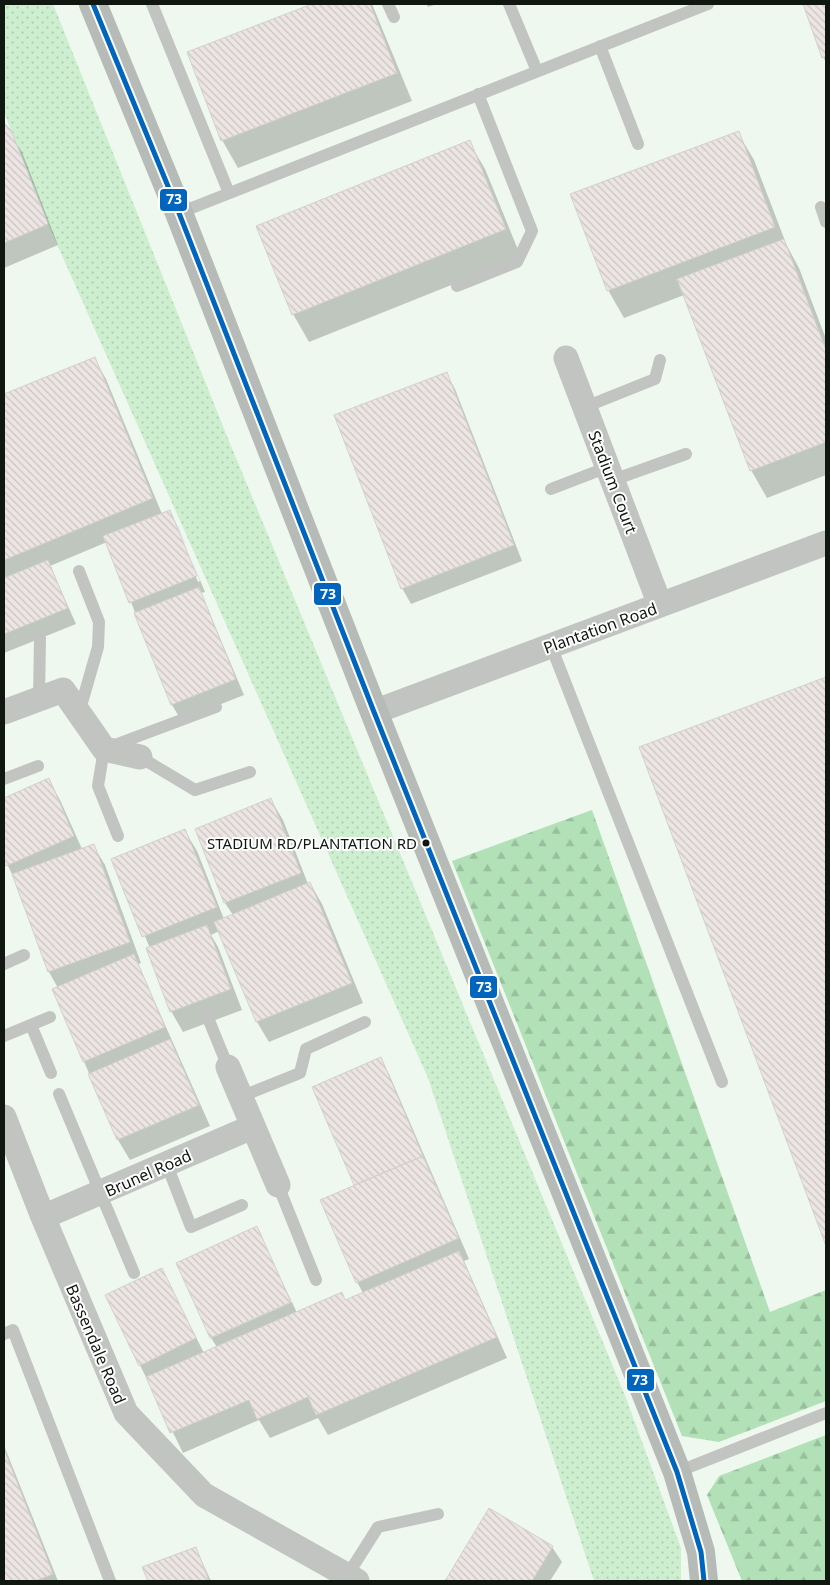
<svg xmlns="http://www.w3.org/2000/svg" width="830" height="1585" font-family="'Noto Sans',sans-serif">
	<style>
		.green { fill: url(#green-dots) }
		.forest { fill: url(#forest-firs) }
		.shadow { fill: #0003; fill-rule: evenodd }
		.building { fill: url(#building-back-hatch); stroke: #d2d1ce }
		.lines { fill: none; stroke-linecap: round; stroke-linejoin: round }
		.lane { stroke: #c1c4c1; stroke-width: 12 }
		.street { stroke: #c1c4c1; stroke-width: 25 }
		.secondary { stroke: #b6bbb7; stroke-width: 28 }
		.bus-1-casing { stroke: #fff; stroke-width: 9 }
		.bus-1 { stroke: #0065bd; stroke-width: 5 }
		.bus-dot { fill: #101711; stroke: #fff; stroke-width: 2 }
		.labels { text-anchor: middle; stroke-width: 4; stroke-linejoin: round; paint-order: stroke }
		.bus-label { font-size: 15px; fill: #101711; stroke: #fff; text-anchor: end }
		.street-label { font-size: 16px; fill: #101711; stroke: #fff }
		.line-badge { stroke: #fff; stroke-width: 2 }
		.badge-label { font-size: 14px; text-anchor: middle; font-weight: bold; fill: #fff }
	</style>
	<defs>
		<pattern id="green-dots" width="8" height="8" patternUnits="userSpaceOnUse" patternTransform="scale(1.25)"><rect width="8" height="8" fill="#cdefd0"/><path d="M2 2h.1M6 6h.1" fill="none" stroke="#afccb2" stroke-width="1.8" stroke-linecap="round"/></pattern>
		<pattern id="forest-firs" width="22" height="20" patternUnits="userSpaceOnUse" patternTransform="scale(1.25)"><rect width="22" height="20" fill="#b2e1b8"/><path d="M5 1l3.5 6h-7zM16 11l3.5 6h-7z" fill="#98c09d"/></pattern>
		<pattern id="building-back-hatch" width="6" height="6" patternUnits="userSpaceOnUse" patternTransform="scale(1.25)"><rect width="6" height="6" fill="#ece5e4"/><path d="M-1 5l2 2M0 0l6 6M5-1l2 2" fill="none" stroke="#c9c4c3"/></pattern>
	</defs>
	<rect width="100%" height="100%" fill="#eef8ee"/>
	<path class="green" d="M4 4H53L229 441 626 1398 681 1548V1581H594L428 1078 48 224 4 112Z"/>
	<path class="forest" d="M592 810 770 1312 826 1290V1401L719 1442 682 1436 452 861Z
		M826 1435V1581H742L707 1495 719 1476Z"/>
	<path class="shadow" d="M315 4H372L412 101 238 168 222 140 188 53Z
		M426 4H437L428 7Z
		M805 4H826V62L823 57Z
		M4 125 22 152 58 245 4 268Z
		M738 133 754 160 787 246 799 268 826 339V475L767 498 751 470 684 295 624 318 608 290Z
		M469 142 485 169 521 257 309 342 293 314Z
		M94 358 106 379 162 514 169 511 178 527 205 592 201 593 244 695 181 720 172 705 107 542 50 566 76 624 4 653V396ZM175 526H178L200 581 198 582Z
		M446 373 455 389 522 561 411 604 402 588Z
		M826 678V1242L640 748Z
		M49 780 60 800 82 849 93 845 105 865 141 963 138 964 210 1126 130 1160 118 1140 53 990 58 988 49 972 15 880 4 858V800Z
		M271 800 283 820 308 884 310 883 322 904 363 1003 269 1042 257 1022 219 931 211 935 218 947 242 1010 183 1032 171 1011 150 948 112 860 185 831 197 851 224 919 233 915 225 903 196 829Z
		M380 1059 389 1074 469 1259 464 1261 507 1358 328 1435 318 1418 270 1438 259 1420 183 1453 140 1365 162 1270 204 1353 217 1347 211 1338 292 1302 297 1313 346 1301 363 1293 357 1282 356 1186 314 1087Z
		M256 1228 291 1300 211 1336Z
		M4 1446 5 1448 58 1581H4Z
		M489 1510 552 1547 562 1562 550 1581H447Z
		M196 1549 211 1581H149L144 1568Z"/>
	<path class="building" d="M312 4H370L397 73 221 141 187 52Z
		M803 4H826V56L822 58Z
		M4 123 11 130 48 224 4 243Z
		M739 131 775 227 607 291 570 194Z
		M470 140 506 229 292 315 256 226Z
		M784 239 826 350V442L750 471 677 279Z
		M95 357 153 498 4 560V394Z
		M447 372 514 545 401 589 334 415Z
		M170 510 197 576 129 603 103 536Z
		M48 560 68 608 4 634V578Z
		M199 587 236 679 171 705 134 613Z
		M826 677V1246L639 747Z
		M49 778 74 836 6 866 4 861V798Z
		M271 798 301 873 224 903 195 829Z
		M185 829 217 907 142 937 111 859Z
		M94 844 130 942 48 972 12 874Z
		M310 882 352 983 256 1022 214 922Z
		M207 925 231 989 170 1012 146 948Z
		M134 954 165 1027 83 1062 52 989Z
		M170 1039 199 1105 117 1140 88 1074Z
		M381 1057 423 1156 354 1185 312 1087Z
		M423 1156 459 1238 356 1283 320 1200Z
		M257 1226 291 1302 210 1338 176 1263Z
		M459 1251 497 1337 316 1415 308 1397 257 1419 249 1400 170 1433 146 1377 342 1292 345 1300Z
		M162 1268 196 1338 139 1366 105 1295Z
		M4 1449 53 1574 35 1581H4Z
		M489 1508 553 1546 532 1581H445Z
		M196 1547 209 1581H148L142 1567Z"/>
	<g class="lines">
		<path class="lane" d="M152 4 229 193
			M388 4 394 17
			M509 4 537 71
			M600 46 638 144
			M821 207 826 222
			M179 213 708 4
			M457 286 517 262 532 231 478 94
			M585 407 655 379 660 360
			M613 480 686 454
			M551 489 608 467
			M551 646 722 1082
			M39 699 40 638
			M79 713 98 647 99 622 79 571
			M140 757 195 790 250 772
			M4 779 38 766
			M118 836 98 786 104 749 216 707
			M4 964 24 955
			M208 1018 228 1067
			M31 1025 51 1073
			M4 1036 50 1017
			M59 1094 134 1273
			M240 1097 300 1073 306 1049 365 1022
			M167 1165 191 1227 242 1205
			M278 1185 316 1280
			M4 1334 13 1330 110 1581
			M677 1472 826 1413
			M347 1576 378 1527 438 1514"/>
		<path class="street" d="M566 358 660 605
			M4 712 63 690 104 749 140 757
			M374 712 826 543
			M228 1067 278 1185
			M4 1117 43 1217 126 1413 204 1495 357 1581
			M43 1217 252 1127"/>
		<path class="secondary" d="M93 4 179 213 374 712 677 1472 701 1552 704 1581"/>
		<defs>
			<path id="bus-1" d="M93 4 179 213 374 712 677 1472 701 1552 704 1581"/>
		</defs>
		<use href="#bus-1" class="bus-1-casing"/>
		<use href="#bus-1" class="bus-1"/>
	</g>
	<circle class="bus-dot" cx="426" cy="843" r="4.5"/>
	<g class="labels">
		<g class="bus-label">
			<text x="417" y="849">STADIUM RD/PLANTATION RD</text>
		</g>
		<g class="street-label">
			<text transform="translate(613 482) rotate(69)" y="6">Stadium Court</text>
			<text transform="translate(600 628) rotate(-20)" y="6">Plantation Road</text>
			<text transform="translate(148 1173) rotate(-24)" y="6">Brunel Road</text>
			<text transform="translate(96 1344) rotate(67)" y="6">Bassendale Road</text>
		</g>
	</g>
	<g class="line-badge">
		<rect x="159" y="188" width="29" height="24" rx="5" fill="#0065bd"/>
		<rect x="313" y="582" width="29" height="24" rx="5" fill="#0065bd"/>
		<rect x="469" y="975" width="29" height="24" rx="5" fill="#0065bd"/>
		<rect x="626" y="1368" width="29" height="24" rx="5" fill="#0065bd"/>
	</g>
	<g class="badge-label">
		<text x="174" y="204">73</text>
		<text x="328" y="599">73</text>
		<text x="484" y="992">73</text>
		<text x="640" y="1385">73</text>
	</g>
	<rect width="830" height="1585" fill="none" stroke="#101711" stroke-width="10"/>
</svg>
